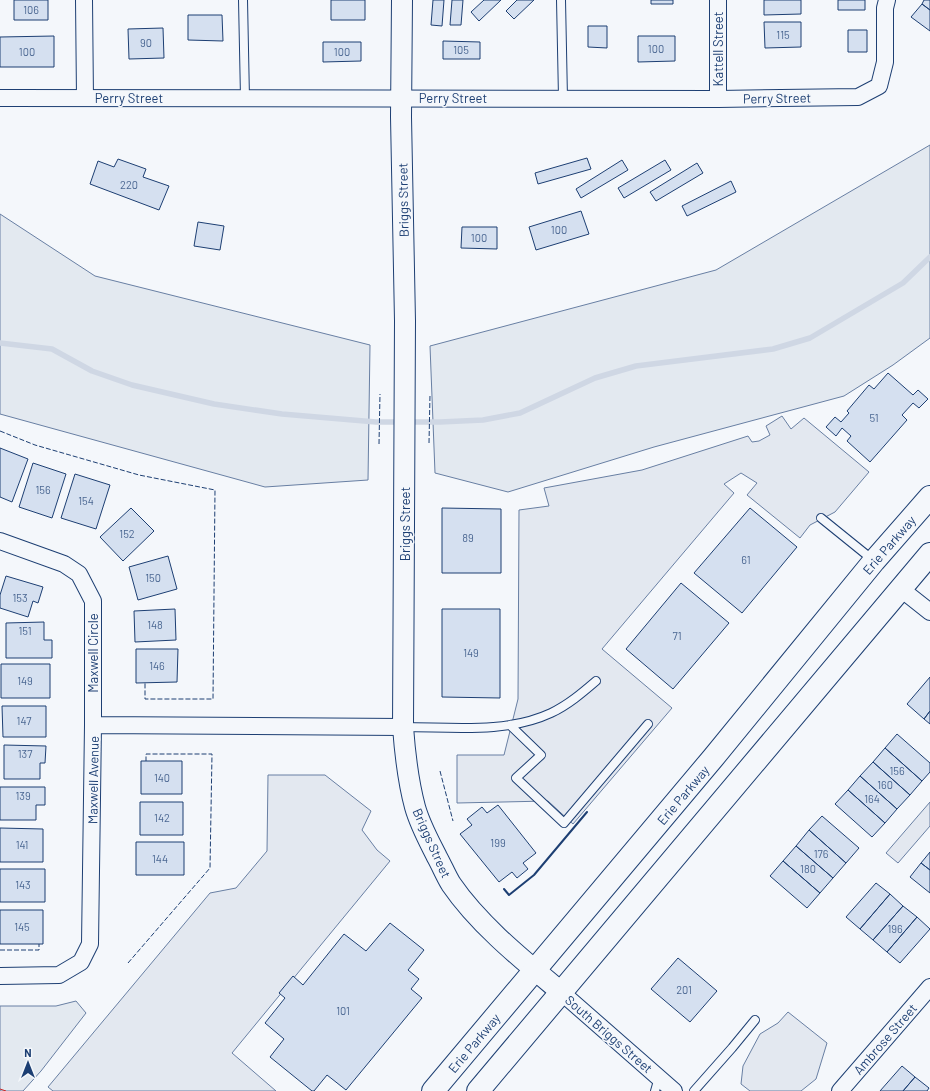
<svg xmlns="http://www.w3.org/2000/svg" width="930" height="1091" font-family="Barlow,sans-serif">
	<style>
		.green { fill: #e3e9f0; stroke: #687fa3 }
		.parking { fill: #e3e8f0; stroke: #687fa3 }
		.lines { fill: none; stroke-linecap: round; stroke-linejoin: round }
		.stream { stroke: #cfd7e4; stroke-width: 5.5 }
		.building { fill: #d5e0f0; stroke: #1d3f73 }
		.service-casing { stroke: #1d3f73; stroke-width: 10 }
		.minor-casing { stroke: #1d3f73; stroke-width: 18 }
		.tertiary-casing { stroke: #1d3f73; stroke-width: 22 }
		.secondary-casing { stroke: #1d3f73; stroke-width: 24 }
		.service { stroke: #f4f7fb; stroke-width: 8 }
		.minor { stroke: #f4f7fb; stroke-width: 16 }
		.tertiary { stroke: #f4f7fb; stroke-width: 20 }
		.secondary { stroke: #f4f7fb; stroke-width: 22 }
		.fence { stroke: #1d3f73; stroke-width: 1; stroke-dasharray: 5 2; stroke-linecap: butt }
		.wall { stroke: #1d3f73; stroke-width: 2 }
		.power { stroke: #c62828; stroke-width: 1; stroke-dasharray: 14 3 2 3; stroke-linecap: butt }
		.labels { text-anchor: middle; stroke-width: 3; stroke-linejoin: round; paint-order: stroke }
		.number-label { font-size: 11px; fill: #4b6792 }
		.street-label { font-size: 13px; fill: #1d3f73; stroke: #f4f7fb }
	</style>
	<rect width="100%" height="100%" fill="#f4f7fb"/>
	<path class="green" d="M930 145V338L893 365 844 396 654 447 508 492 435 473 430 346 716 270Z
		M0 214 95 276 370 345 368 480 265 487 0 414Z
		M76 1001 86 1013 41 1071 23 1091H0V1006H56Z"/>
	<path class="parking" d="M782 416 791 429 804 418 869 472 835 512 810 525 800 538 747 495 757 483 741 473 724 484 734 493 602 649 672 708 573 824 548 801 457 803V755H504L518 699 519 510 549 506 544 488 642 470 748 436 752 442 759 441 770 435 766 426Z
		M268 775H325L371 811 362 830 377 850 390 861 232 1053 276 1091H53L48 1087 210 893 236 888 267 851Z
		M930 802V826L898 863 886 853Z
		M788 1012 827 1043 816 1079 801 1091H750L741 1084 743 1066 760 1034 778 1023Z"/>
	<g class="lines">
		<path class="stream" d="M0 343 52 349 92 371 132 385 214 404 282 414 376 422H440L483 420 520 413 595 378 636 366 773 349 810 338 903 283 930 257"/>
	</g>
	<path class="building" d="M14 0H48V20H14Z
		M331 0H365V20H331Z
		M433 0H444L442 26 431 25Z
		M452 0H463L461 25H450Z
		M484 0H501L479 21 471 12Z
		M517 0H534L514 19 506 11Z
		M651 0H673V4H651Z
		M764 0H801V14L764 15Z
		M838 0H865V10H838Z
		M924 0H930V10L922 4Z
		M922 4 930 10V31L911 17Z
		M188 15H222L223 41 188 40Z
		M764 22H801V47L765 48Z
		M588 26H607V48L588 47Z
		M163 28 164 58 129 59 128 29Z
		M848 30H867V52H848Z
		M54 36V67H0V37Z
		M638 36H675V61L638 62Z
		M443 41 480 42V59H443Z
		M323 42H361V61L323 62Z
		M587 158 591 169 538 184 535 173Z
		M118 159 146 169 143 177 169 186 159 210 90 184 98 161 114 167Z
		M622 160 628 170 581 198 576 189Z
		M665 160 671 170 624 198 618 188Z
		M697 163 703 173 656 201 650 192Z
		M731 181 736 192 687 216 682 206Z
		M581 211 589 234 536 250 529 227Z
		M198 222 224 226 220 250 194 246Z
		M462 227H497V249L461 248Z
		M888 373 913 395 918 390 928 399 919 408 913 403 902 415 907 420 870 462 847 441 851 436 842 428 836 436 826 427 835 417 841 422 849 413 847 411 869 385 874 389Z
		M0 448 28 459 12 502 0 497Z
		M33 463 66 474 52 518 19 507Z
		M75 474 110 485 96 529 61 518Z
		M131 508 154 531 123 561 100 537Z
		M442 508 501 509V573H442Z
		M750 508 797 547 742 613 694 573Z
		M168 556 177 589 138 600 129 567Z
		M6 576 43 587 38 603 33 601 28 617 0 608V595Z
		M681 583 729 623 673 689 626 649Z
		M175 609 176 640 135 642 134 611Z
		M442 609H500V698L442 697Z
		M44 622V640H52V658H6V623Z
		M136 649H178L177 682 136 683Z
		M1 664H50V698H1Z
		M930 677V711L924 719 907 704Z
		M2 706H46V737H3Z
		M930 711V724L924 719Z
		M897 734 930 763V772L922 781 885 748Z
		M4 745 46 746 45 763H40V779H4Z
		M885 748 922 781 910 795 873 762Z
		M141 761H182V794H141Z
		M873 762 910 795 897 809 860 776Z
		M860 776 897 809 885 823 848 790Z
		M0 787H45V805H36V820H0Z
		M848 790 885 823 872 837 835 804Z
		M140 802H183V835H140Z
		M498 805 536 853 523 863 528 869 517 878 512 872 499 882 460 834 472 825 467 819 482 807 487 813Z
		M822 816 859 848 846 863 809 830Z
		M0 828 43 829V862H0Z
		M809 830 846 863 833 878 796 846Z
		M136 842H184V875H136Z
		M796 846 833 878 820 893 783 861Z
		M930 852V870L921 863Z
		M783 861 820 893 807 908 770 876Z
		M921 863 930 870V893L910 877Z
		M0 869H45V902H0Z
		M876 883 890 894 860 929 846 917Z
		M890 894 903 906 873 940 860 929Z
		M903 906 917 917 887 952 873 940Z
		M0 910H43V944H0Z
		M917 917 930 929 900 963 887 952Z
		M390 923 424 950 408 970 419 979 411 989 422 998 346 1090 327 1075 314 1091H312L270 1057 284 1039 265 1023 285 998 279 993 293 976 303 985 344 934 366 951Z
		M678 958 717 991 690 1022 651 989Z
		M902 1066 915 1077 903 1091H880Z
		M915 1077 929 1088 927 1091H903Z"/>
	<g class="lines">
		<defs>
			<path id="service" d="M243 0 245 98
				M561 0 563 98
				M821 518 873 560
				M510 725 541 755 516 778 564 823 648 724
				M403 727C452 727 506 734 551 713 568 705 582 693 596 681
				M655 1091 659 1077
				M694 1091 732 1048 755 1020"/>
			<path id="minor" d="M84 0 85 98
				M718 0V99
				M0 98 718 99 858 97 879 86 885 62V8L887 0
				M0 541 64 564 79 574 93 601V725L90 944 81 962 59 975 0 976
				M901 589 930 612
				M93 725 403 727
				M561 992 674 1091
				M840 1091 930 987"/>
			<path id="tertiary" d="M402 0 401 117 405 321 403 727C405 754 408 781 415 807 420 825 429 841 437 857 442 866 446 876 451 884 479 925 524 961 561 992"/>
			<path id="secondary" d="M433 1091 713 758 874 561 930 497
				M478 1091 930 554"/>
		</defs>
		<use href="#service" class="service-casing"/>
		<use href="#minor" class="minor-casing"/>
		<use href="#tertiary" class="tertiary-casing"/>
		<use href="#secondary" class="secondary-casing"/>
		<use href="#service" class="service"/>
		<use href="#minor" class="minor"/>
		<use href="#tertiary" class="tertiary"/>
		<use href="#secondary" class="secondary"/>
		<path class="fence" d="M0 431 35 445 139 475 215 490 213 699H145V683
			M429 443 430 395
			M379 444 380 394
			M440 771 453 821
			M0 950H39V944
			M128 963 210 868 212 754H146V761"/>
		<path class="wall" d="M504 889 509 895 534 875 587 812"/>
		<path class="power" d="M0 1089 6 1091"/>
	</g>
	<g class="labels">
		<g class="number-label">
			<text x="31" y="14">106</text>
			<text x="783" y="39">115</text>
			<text x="146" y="47">90</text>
			<text x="656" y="53">100</text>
			<text x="461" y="54">105</text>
			<text x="27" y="56">100</text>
			<text x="342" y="56">100</text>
			<text x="129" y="189">220</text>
			<text x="559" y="234">100</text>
			<text x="479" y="242">100</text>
			<text x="874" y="422">51</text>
			<text x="43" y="494">156</text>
			<text x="86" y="505">154</text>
			<text x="127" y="538">152</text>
			<text x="468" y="542">89</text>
			<text x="746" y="564">61</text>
			<text x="153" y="582">150</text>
			<text x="20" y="602">153</text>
			<text x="155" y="629">148</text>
			<text x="25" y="635">151</text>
			<text x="677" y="640">71</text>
			<text x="471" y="657">149</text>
			<text x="157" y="670">146</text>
			<text x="25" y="685">149</text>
			<text x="24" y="725">147</text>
			<text x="25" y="758">137</text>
			<text x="897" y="775">156</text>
			<text x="162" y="782">140</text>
			<text x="885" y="789">160</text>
			<text x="23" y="800">139</text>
			<text x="872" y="803">164</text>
			<text x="162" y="822">142</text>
			<text x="498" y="847">199</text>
			<text x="22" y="849">141</text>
			<text x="821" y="858">176</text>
			<text x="160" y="863">144</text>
			<text x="808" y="873">180</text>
			<text x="23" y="889">143</text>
			<text x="22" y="931">145</text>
			<text x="895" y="933">196</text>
			<text x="684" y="994">201</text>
			<text x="343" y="1015">101</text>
		</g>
		<g class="street-label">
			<text transform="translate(718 49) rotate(-90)" y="5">Kattell Street</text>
			<text x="129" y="103">Perry Street</text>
			<text x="453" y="103">Perry Street</text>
			<text transform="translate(777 98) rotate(-1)" y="5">Perry Street</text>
			<text transform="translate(403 200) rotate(-91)" y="5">Briggs Street</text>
			<text transform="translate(405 524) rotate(-90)" y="5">Briggs Street</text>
			<text transform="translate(889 545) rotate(-49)" y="5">Erie Parkway</text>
			<text transform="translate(93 653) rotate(-90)" y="5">Maxwell Circle</text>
			<text transform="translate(93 780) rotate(-89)" y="5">Maxwell Avenue</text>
			<text transform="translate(683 795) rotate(-50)" y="5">Erie Parkway</text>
			<text transform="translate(432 843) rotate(66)" y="5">Briggs Street</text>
			<text transform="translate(609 1034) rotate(41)" y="5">South Briggs Street</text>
			<text transform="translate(885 1039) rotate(-49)" y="5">Ambrose Street</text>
			<text transform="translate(474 1043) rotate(-50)" y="5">Erie Parkway</text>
		</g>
	</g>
	<g transform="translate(28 1063)" stroke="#f4f7fb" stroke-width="3" paint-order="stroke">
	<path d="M0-3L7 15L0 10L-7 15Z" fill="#1d3f73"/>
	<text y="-6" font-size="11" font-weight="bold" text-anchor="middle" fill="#1d3f73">N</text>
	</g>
</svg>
